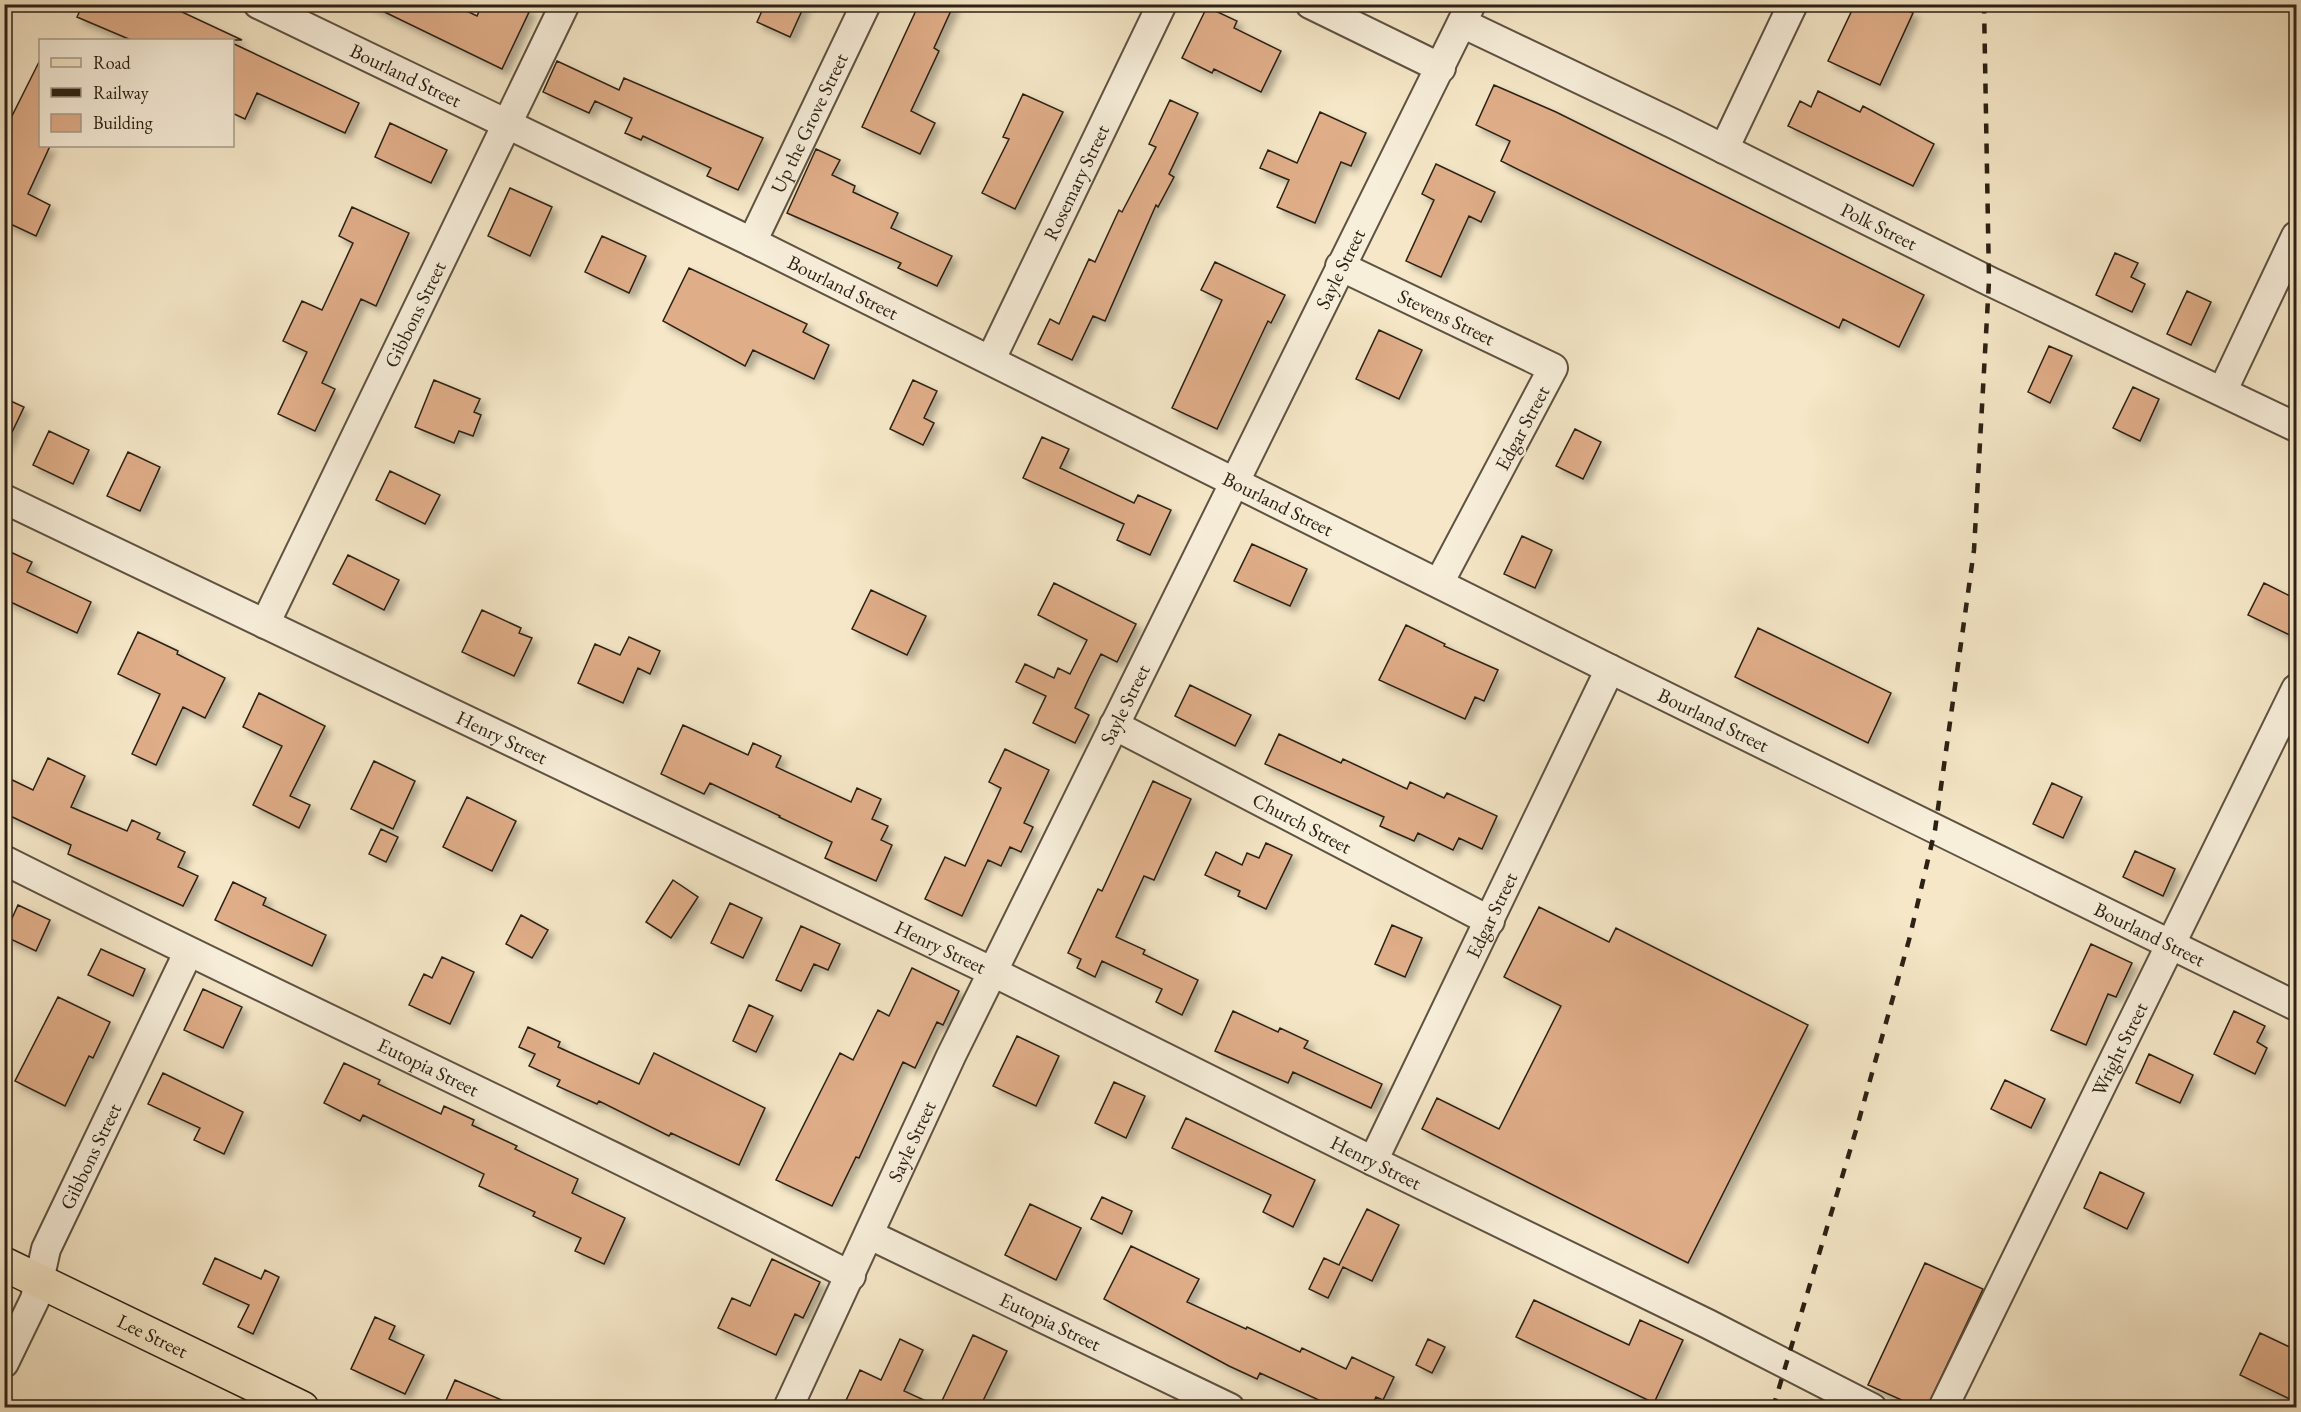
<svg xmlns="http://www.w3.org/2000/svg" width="2301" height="1412" font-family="'EB Garamond',serif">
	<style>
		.building { fill: #dfad88; stroke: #2c2114; stroke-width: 1.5; filter: url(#shadow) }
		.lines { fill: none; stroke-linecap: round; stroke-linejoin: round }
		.minor-casing { stroke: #5e5241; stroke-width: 32 }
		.major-casing { stroke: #2c2114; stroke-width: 36 }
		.minor { stroke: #f8efdb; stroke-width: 28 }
		.major { stroke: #f5e7c7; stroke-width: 33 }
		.rail { stroke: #2c2114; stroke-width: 4.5; stroke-dasharray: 10 10; stroke-linecap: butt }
		.labels { text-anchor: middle; stroke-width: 5; stroke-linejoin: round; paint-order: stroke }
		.street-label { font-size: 20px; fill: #2c2114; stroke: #f8efdb }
	</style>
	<defs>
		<filter id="shadow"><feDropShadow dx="5.5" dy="5.5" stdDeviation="3" flood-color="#0004"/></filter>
	</defs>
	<rect width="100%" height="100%" fill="#f5e7c7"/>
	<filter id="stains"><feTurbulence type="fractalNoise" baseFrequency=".00333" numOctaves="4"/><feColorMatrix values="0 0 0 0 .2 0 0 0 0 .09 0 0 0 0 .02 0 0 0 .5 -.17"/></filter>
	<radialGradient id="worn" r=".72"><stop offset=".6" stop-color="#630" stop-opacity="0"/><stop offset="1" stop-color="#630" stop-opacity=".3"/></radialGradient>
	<path class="building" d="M83 4H165L242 40H131L77 17Z
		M368 4H452L477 16 482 4H518L530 10 502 69Z
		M765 4H805L790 37 757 22Z
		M919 4H954L934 48 939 51 911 111 935 123 920 154 862 127Z
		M1855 4H1895L1913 13 1880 85 1828 61Z
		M1207 7 1237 21 1234 28 1281 51 1261 92 1214 69 1212 73 1182 58Z
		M232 43 359 103 345 133 257 93 245 119 232 113Z
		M40 60V146H50L28 194 50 205 36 236 4 221V132Z
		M557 61 619 90 624 78 763 138 738 190 707 176 711 168 643 136 641 140 625 133 632 118 595 101 589 113 543 92Z
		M1494 85 1556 112 1924 295 1899 347 1843 319 1839 328 1501 161 1510 141 1476 125Z
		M1818 91 1860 112 1863 106 1934 144 1913 186 1788 126 1800 101 1811 107Z
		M1023 94 1063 112 1015 209 982 193 1009 139 1003 137Z
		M1170 100 1198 113 1169 174 1174 177 1158 207 1156 205 1105 321 1093 316 1072 360 1038 344 1050 319 1059 324 1089 259 1095 262 1119 210 1122 212 1156 147 1149 144Z
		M1320 112 1366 133 1351 166 1341 162 1315 223 1277 207 1289 180 1260 168 1268 150 1297 163Z
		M390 123 447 150 431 183 375 157Z
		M816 149 840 160 832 175 855 186 853 192 898 213 891 228 952 256 937 286 898 268 901 263 787 213Z
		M1436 164 1495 192 1481 222 1469 216 1441 277 1406 261 1434 200 1422 194Z
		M510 188 552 207 530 256 488 236Z
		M352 207 409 233 376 306 361 299 322 383 335 389 315 431 278 414 307 352 283 341 302 301 322 310 353 243 339 236Z
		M602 236 646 256 629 293 585 272Z
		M2115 253 2138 263 2131 277 2145 284 2132 312 2096 295Z
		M1215 262 1285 295 1271 323 1268 321 1217 429 1172 408 1222 300 1201 290Z
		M689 268 807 324 803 332 829 345 814 379 753 350 745 366 663 321Z
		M2187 291 2211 302 2191 345 2167 334Z
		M1379 330 1422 350 1399 399 1356 379Z
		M2049 346 2072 356 2050 403 2028 392Z
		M434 380 480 399 474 412 481 415 473 436 459 431 454 443 415 427Z
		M913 380 937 391 924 418 934 423 923 445 890 429Z
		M2133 387 2159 399 2140 441 2113 428Z
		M4 398 24 407 4 449Z
		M1575 429 1601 442 1583 479 1556 466Z
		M49 431 89 450 73 484 33 465Z
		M1042 437 1069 449 1060 468 1134 503 1138 495 1171 510 1150 555 1117 540 1124 524 1023 478Z
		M128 452 160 467 140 511 107 496Z
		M390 471 440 495 425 524 376 500Z
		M1522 536 1552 550 1535 588 1504 574Z
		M1252 544 1307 569 1290 606 1234 581Z
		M4 549 32 562 27 572 91 602 77 633 4 599Z
		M348 555 399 580 384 610 333 584Z
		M1054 583 1136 624 1117 662 1101 654 1089 678 1075 708 1089 715 1075 743 1033 723 1046 696 1016 682 1025 664 1054 678 1058 668 1070 674 1087 640 1038 615Z
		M2264 583 2296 599V638L2248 615Z
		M871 590 926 616 907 655 852 629Z
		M482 610 521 628 519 633 532 638 514 676 462 652Z
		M1406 625 1445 644 1444 646 1498 670 1484 701 1475 697 1465 719 1379 680Z
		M1758 628 1891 693 1868 743 1735 677Z
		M138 632 178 651 177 654 225 678 205 718 183 707 156 765 132 754 160 694 118 674Z
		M629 637 660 651 650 674 638 668 623 703 578 683 595 644 620 655Z
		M1190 685 1251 715 1235 746 1175 716Z
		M259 693 325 726 290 796 310 805 299 828 253 805 282 746 243 727Z
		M683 725 748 755 753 743 781 756 776 767 851 802 857 788 881 799 872 819 888 826 881 840 892 845 876 881 825 858 832 842 779 817 780 816 710 783 704 794 661 774Z
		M1279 734 1341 763 1343 759 1407 789 1410 782 1444 798 1447 793 1497 816 1482 849 1459 838 1453 850 1418 833 1414 841 1380 826 1384 817 1265 764Z
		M1005 749 1049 770 1024 823 1033 827 1021 852 1010 847 1001 866 988 860 962 916 925 899 945 857 965 866 1001 788 989 782Z
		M48 758 85 776 71 807 127 831 132 820 160 833 157 839 185 852 178 867 198 876 183 906 68 854 71 845 4 813V776L33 790Z
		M374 761 415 781 393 829 351 809Z
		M1153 781 1191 799 1154 880 1144 876 1116 937 1145 950 1143 954 1198 980 1182 1015 1156 1002 1162 989 1102 961 1095 977 1077 968 1081 959 1068 953 1098 889 1102 891Z
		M2052 783 2082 797 2063 838 2033 824Z
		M467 797 516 821 492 871 443 847Z
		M381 829 398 837 386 862 369 854Z
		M1266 843 1292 855 1266 909 1238 896 1240 891 1205 875 1216 852 1242 865 1247 853 1259 858Z
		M2135 851 2175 869 2163 896 2123 877Z
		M673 880 698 897 671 938 646 922Z
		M233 882 266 898 263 905 326 935 312 966 215 920Z
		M730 903 762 918 743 958 711 943Z
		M18 905 50 920 36 951 4 936Z
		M1539 907 1609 942 1616 928 1808 1025 1688 1263 1422 1129 1437 1098 1499 1129 1561 1006 1504 977Z
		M521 915 548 930 532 958 506 944Z
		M1392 925 1422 938 1405 977 1375 964Z
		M801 926 840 944 828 970 814 964 801 991 776 980Z
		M2091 944 2132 963 2116 997 2108 994 2086 1045 2051 1030Z
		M101 949 145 969 133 996 88 975Z
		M442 957 474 972 450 1024 409 1005 424 974 432 978Z
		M912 968 959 991 943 1025 937 1022 915 1068 903 1062 859 1158 856 1157 832 1206 776 1180 840 1053 853 1060 878 1010 889 1016Z
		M203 989 242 1007 223 1048 184 1030Z
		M58 997 110 1022 93 1058 89 1056 65 1106 15 1081Z
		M749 1005 773 1016 756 1052 733 1041Z
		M1233 1011 1278 1032 1280 1028 1308 1041 1304 1048 1382 1084 1371 1108 1293 1072 1288 1083 1215 1051Z
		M2234 1011 2265 1026 2257 1042 2267 1048 2255 1074 2214 1054Z
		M528 1027 560 1042 558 1047 639 1084 654 1053 765 1108 739 1165 671 1133 669 1136 599 1101 597 1104 557 1086 560 1080 529 1066 535 1054 519 1047Z
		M1017 1036 1059 1056 1036 1106 993 1086Z
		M2149 1054 2193 1075 2180 1103 2136 1083Z
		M344 1063 380 1080 378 1084 441 1114 444 1106 474 1120 472 1125 517 1146 515 1149 578 1179 572 1193 625 1218 604 1264 575 1251 581 1238 533 1216 535 1212 479 1186 484 1174 363 1115 360 1121 324 1103Z
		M163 1073 243 1112 224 1154 194 1140 200 1128 148 1104Z
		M2005 1080 2045 1099 2031 1128 1991 1109Z
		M1114 1082 1145 1096 1126 1138 1095 1123Z
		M1186 1118 1315 1180 1293 1227 1263 1212 1271 1195 1172 1148Z
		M2100 1172 2144 1193 2127 1229 2084 1208Z
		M1102 1197 1132 1211 1122 1234 1091 1219Z
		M1030 1204 1081 1228 1056 1280 1005 1255Z
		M1367 1209 1399 1225 1372 1281 1343 1267 1328 1298 1309 1289 1324 1258 1339 1265Z
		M1131 1246 1199 1279 1187 1302 1246 1329 1247 1327 1300 1352 1302 1348 1346 1369 1352 1357 1394 1377 1383 1400 1376 1397 1371 1407H1334L1260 1373 1257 1379 1229 1366 1104 1299Z
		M215 1258 261 1279 265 1270 279 1277 253 1334 238 1327 249 1305 203 1284Z
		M772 1259 820 1282 803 1318 795 1314 776 1355 718 1328 732 1298 750 1306Z
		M1925 1263 1983 1289 1927 1407H1917L1868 1385Z
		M1534 1300 1629 1345 1640 1320 1683 1340 1654 1403 1516 1337Z
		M375 1317 395 1326 389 1339 424 1355 405 1394 351 1369Z
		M2260 1333 2296 1350V1402L2240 1375Z
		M973 1335 1007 1351 980 1407H843L860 1370 881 1380 900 1339 923 1350 904 1391 939 1407Z
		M1428 1339 1445 1347 1432 1373 1416 1365Z
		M455 1380 518 1407H443Z"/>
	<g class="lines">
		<defs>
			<g id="minor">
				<path id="s1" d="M258 4 752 242 1610 669 2296 1006"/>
				<path d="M1310 4 1441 68"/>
				<path id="s2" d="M1462 23 1674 124 1989 281 2296 427"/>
				<path d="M1724 149 1793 4"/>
				<path id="s3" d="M752 242 866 4"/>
				<path id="s4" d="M1340 266 1553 368 1439 583"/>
				<path id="s5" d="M991 359 1162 4"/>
				<path d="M2223 390 2296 236"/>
				<path id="s6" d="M4 499 993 972 1373 1161 1708 1324 1872 1408"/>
				<path id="s7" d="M265 624 565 4"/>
				<path id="s8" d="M1114 725 1490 921"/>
				<path id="s9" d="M4 860C285 1001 572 1132 851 1276"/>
				<path id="s10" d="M1373 1161 1610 669"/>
				<path id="s11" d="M870 1235 1230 1408"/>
				<path id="s12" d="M4 1363 35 1299 46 1249 188 953"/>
				<path id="s13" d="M788 1408 951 1056 1471 4"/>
				<path id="s14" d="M1943 1408 2296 689"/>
			</g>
			<g id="major">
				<path id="s15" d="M4 1264 302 1408"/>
			</g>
		</defs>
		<use href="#minor" class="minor-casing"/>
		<use href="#major" class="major-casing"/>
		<use href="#minor" class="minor"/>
		<use href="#major" class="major"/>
		<path class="rail" d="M1773 1408 1857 1127 1909 940 1935 830 1974 550 1989 281 1984 4"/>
	</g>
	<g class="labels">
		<g class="street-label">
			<text dy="7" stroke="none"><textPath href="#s1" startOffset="164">Bourland Street</textPath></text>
			<text dy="7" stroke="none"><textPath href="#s3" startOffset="132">Up the Grove Street</textPath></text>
			<text dy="7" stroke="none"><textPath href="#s5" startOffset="196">Rosemary Street</textPath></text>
			<text dy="7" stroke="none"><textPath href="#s2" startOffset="464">Polk Street</textPath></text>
			<text dy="7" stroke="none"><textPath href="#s13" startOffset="1266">Sayle Street</textPath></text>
			<text dy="7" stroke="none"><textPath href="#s1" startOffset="650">Bourland Street</textPath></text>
			<text dy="7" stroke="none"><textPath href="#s7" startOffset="344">Gibbons Street</textPath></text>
			<text dy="7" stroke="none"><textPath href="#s4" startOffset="118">Stevens Street</textPath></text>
			<text transform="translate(1522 428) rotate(-62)" y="7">Edgar Street</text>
			<text dy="7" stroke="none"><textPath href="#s1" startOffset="1136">Bourland Street</textPath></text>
			<text dy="7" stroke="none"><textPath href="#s13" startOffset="780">Sayle Street</textPath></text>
			<text dy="7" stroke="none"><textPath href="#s1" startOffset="1622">Bourland Street</textPath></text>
			<text dy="7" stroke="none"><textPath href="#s6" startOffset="552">Henry Street</textPath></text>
			<text dy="7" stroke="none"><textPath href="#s8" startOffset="212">Church Street</textPath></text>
			<text dy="7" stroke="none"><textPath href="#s10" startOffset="273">Edgar Street</textPath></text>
			<text dy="7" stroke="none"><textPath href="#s1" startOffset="2108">Bourland Street</textPath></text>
			<text dy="7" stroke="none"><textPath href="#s6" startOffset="1038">Henry Street</textPath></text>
			<text dy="7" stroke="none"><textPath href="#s14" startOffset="400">Wright Street</textPath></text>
			<text dy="7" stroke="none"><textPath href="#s9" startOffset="472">Eutopia Street</textPath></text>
			<text dy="7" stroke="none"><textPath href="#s13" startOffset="294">Sayle Street</textPath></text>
			<text dy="7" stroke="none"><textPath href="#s12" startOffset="225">Gibbons Street</textPath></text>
			<text dy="7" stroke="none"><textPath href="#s6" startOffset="1524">Henry Street</textPath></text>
			<text dy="7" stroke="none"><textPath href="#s11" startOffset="200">Eutopia Street</textPath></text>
			<text dy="7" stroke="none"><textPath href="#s15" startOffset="165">Lee Street</textPath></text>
		</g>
	</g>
	<rect width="2301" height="1412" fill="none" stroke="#f5e7c7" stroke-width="24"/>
	<rect x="6" y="6" width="2289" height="1400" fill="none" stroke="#2c2114" stroke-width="3"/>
	<rect x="12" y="12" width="2277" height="1388" fill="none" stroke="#2c2114" stroke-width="1.5"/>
	<rect x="39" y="39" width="195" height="108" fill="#f8efdb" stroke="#a69d8b" stroke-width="1.5"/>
	<rect x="51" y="58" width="30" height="9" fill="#f5e7c7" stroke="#a69d8b" stroke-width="1.5"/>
	<text x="93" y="69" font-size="18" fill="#2c2114">Road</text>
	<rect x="51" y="88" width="30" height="9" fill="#2c2114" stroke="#a69d8b" stroke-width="1.5"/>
	<text x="93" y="99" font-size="18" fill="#2c2114">Railway</text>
	<rect x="51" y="114" width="30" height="18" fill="#dfad88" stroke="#a69d8b" stroke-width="1.5"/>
	<text x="93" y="129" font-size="18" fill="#2c2114">Building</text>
	<rect width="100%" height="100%" filter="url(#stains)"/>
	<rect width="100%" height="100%" fill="url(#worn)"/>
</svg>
